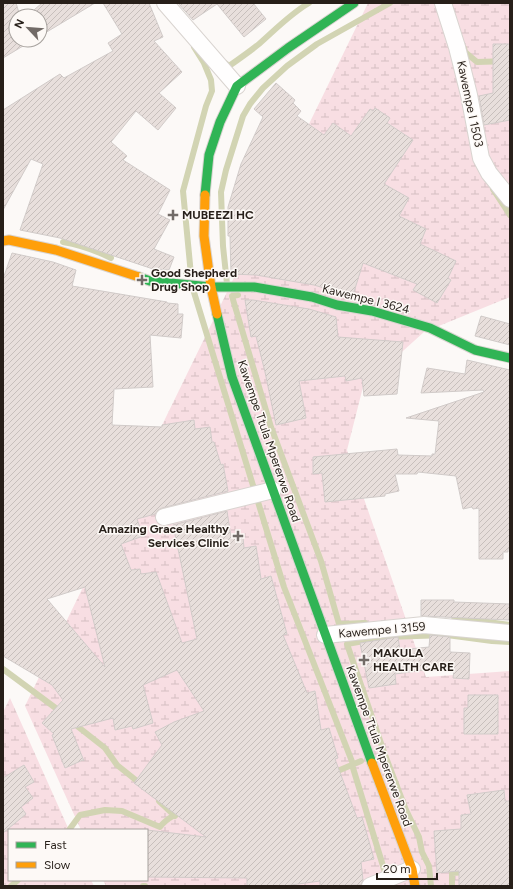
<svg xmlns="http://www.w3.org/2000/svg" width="513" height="889" font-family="Figtree,sans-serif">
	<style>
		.wetland { fill: url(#wetland-marsh) }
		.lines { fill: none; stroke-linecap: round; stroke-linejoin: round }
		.stream { stroke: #d2d4b3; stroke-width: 6 }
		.building { fill: url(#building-hatch); stroke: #d1cbc9; fill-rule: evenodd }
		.street-casing { stroke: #d9d4d0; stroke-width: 18 }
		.fast-casing { stroke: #d9d4d0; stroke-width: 11 }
		.slow-casing { stroke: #d9d4d0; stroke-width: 11 }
		.street { stroke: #fffefe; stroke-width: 16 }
		.fast { stroke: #30b455; stroke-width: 9 }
		.slow { stroke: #ff9f0a; stroke-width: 9 }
		.poi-dot { fill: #726b67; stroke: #fdf9f6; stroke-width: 1.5 }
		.labels { text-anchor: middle; stroke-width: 3; stroke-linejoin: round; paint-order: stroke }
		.street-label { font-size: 12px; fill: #271f19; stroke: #fdf9f6 }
		.poi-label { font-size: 12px; font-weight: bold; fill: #271f19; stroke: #fdf9f6; text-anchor: start }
	</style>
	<defs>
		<pattern id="wetland-marsh" width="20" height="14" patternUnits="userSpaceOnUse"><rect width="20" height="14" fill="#f8dee3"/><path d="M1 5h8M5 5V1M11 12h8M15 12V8" fill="none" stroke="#d5bec2"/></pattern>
		<pattern id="building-hatch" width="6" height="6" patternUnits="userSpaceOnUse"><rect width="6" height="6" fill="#e8dfdc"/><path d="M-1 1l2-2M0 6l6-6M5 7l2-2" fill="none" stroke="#c7bfbc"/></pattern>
	</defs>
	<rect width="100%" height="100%" fill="#fcf9f7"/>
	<path class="wetland" d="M368 3H510V297L424 332 363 387 347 450 426 677 510 671V886H106L103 880H147V830H81L25 706Z
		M10 698 69 830H9V880H91L94 886H3V712Z"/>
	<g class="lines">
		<path class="stream" d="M464 48 465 52 477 62 510 61
			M225 63 229 66C239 59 249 52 259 44 275 30 290 14 309 3
			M493 189 510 215
			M63 242C81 245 95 250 111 258
			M186 274 191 275 183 191 206 106 212 91 211 80 204 63 194 47
			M227 284 223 246 221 192 226 170 243 116 250 104 263 88 287 66 317 44 390 3
			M193 289 284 587 353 764V768L387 879
			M238 295 232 296 234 303 271 427 321 561 339 624 365 623
			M454 620 488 622 510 625
			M3 669 61 712
			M72 722 105 748 117 765 142 785
			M333 773 361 761
			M159 801 175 816
			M69 830 80 815 105 810 122 811 160 827C165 819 174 816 182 810
			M11 886 18 880
			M143 886H145
			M431 886 429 866 422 852 419 837 406 810 385 755 347 644 386 637 447 635 492 641 510 642
			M452 886V873L466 872"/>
	</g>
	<path class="building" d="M3 3H16L20 16H16V40H33L3 58Z
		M42 3H95L40 36V16H27Z
		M103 3H149L163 37 154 41 182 72 159 93 176 108 158 130 136 111 111 142 127 156 123 160 170 190 158 214 170 220 154 249 174 257 169 270 153 269 60 238 20 230 43 164 31 159 3 210V110L60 74 64 78 113 51 108 43 122 34Z
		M178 3H253L266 19 244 37 217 4 193 20Z
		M493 44H510V120L484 125 479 96 493 93Z
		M276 83 295 100 293 103 301 111 297 116 324 135 333 123 351 136 370 109 373 111 375 108 390 118 387 123 413 140 384 184 409 198 399 216 426 229 420 244 456 261 448 278 451 280 437 303 413 290 417 284 363 263 353 295 340 293 314 285 256 275 231 274 230 236H228V207L241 164 263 117 254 109Z
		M12 253 53 262 76 270 72 286 167 302V303L178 304V314H183L181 338 150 335 153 387 114 389 112 425 162 427V425L194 420 195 429 210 427 212 442H214L221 465 223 464 228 491 162 508 158 510 155 514 137 519 143 536 121 544 131 570 140 569 141 574 156 572 182 643 197 639 173 525 227 511 231 537H243L244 548 256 546 261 579 271 576 287 634 283 635 307 693 315 691 321 730 329 728 338 758 335 759 357 818 362 817 374 859 361 862 363 880 361 885 320 886V881L284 886H247V878L147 877V830L206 837 134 783 162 745 155 732 174 722 204 711 177 670 143 685 153 723 133 729 132 726 115 730 113 718 71 729 84 761 83 760 65 768 52 735 54 734 42 723 63 700 52 685 3 656V279ZM85 587 105 667 47 599Z
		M245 300H253L309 309 336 317 338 337 403 342 397 394 364 396 362 378 346 381 345 376 299 381 306 418 276 425 265 372 256 336 251 337Z
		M481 316 510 324V345L475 336Z
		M467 360 510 370V548L508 549V552H503V559H479V508L473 509 472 507 463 509 456 476 418 472 417 474H395L399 491 385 494V496L325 502 322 473 313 474V457L397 449 398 455 432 456V454H435L439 421 406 418 484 392 483 390 421 393 427 368 465 374Z
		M421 600H454V602L510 604 509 620 421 616Z
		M430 635 450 637V652L470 653 469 679 453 678 454 670H424L395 674 396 684 369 688 360 643 398 637 400 650 429 647Z
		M468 695H498V734H464V708H468Z
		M24 765 34 782 25 787 33 798 21 807 26 814 3 833V778Z
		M504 790 505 801H510V886H459V871L437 873 434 831 461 829V815L471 814 467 795Z"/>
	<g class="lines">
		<defs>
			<path id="street" d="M165 3 237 86
				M443 3 457 47 469 95 481 158 489 173 510 199
				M164 517 273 490
				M325 635 424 625 510 633
				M370 886 412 869"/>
			<path id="fast" d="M205 195 209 155 220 122 237 86 288 48 354 3
				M139 277 150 281 211 287H254L312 297 337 305 372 311 430 328 475 350 510 358
				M217 314 232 377 372 763"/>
			<path id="slow" d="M205 195 204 236 211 287 217 314
				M3 241 9 240 56 250 139 277
				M372 763 412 869 415 886"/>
		</defs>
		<use href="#street" class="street-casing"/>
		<use href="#fast" class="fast-casing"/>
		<use href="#slow" class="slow-casing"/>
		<use href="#street" class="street"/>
		<use href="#fast" class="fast"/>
		<use href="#slow" class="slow"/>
	</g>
	<g class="poi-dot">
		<path d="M171 209h4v4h4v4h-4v4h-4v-4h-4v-4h4z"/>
		<path d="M140 274h4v4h4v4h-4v4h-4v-4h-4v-4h4z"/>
		<path d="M236 530h4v4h4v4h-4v4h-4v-4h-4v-4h4z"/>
		<path d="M362 654h4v4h4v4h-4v4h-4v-4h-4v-4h4z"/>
	</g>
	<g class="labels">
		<g class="street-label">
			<text transform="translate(470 104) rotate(78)" y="4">Kawempe I 1503</text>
			<text transform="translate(366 299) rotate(14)" y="4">Kawempe I 3624</text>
			<text transform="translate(269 441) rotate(71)" y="4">Kawempe Ttula Mpererwe Road</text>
			<text transform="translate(382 630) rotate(-5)" y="4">Kawempe I 3159</text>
			<text transform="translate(379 746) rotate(70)" y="4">Kawempe Ttula Mpererwe Road</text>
		</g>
		<g class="poi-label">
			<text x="182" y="219">MUBEEZI HC</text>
			<text x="151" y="277">Good Shepherd<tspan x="151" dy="14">Drug Shop</tspan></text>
			<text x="229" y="533" text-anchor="end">Amazing Grace Healthy<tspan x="229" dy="14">Services Clinic</tspan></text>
			<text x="373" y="657">MAKULA<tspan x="373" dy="14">HEALTH CARE</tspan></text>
		</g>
	</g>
	<rect width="513" height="889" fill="none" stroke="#271f19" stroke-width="8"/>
	<rect x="8" y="829" width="140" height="52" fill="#fdf9f6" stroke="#a7a29e"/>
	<rect x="16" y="842" width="20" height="6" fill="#30b455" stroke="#a7a29e"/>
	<text x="44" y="849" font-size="12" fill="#271f19">Fast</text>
	<rect x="16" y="862" width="20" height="6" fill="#ff9f0a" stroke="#a7a29e"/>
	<text x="44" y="869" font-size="12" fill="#271f19">Slow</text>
	<g transform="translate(28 28) rotate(296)"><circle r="19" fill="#fdf9f6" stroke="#a7a29e"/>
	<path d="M0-3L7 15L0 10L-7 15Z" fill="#726b67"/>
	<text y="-6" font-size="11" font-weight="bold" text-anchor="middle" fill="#271f19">N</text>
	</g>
	<path d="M377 873v6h60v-6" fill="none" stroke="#271f19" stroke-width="2"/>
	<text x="383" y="873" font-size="12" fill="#271f19" stroke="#fdf9f6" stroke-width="3" paint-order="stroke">20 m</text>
</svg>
